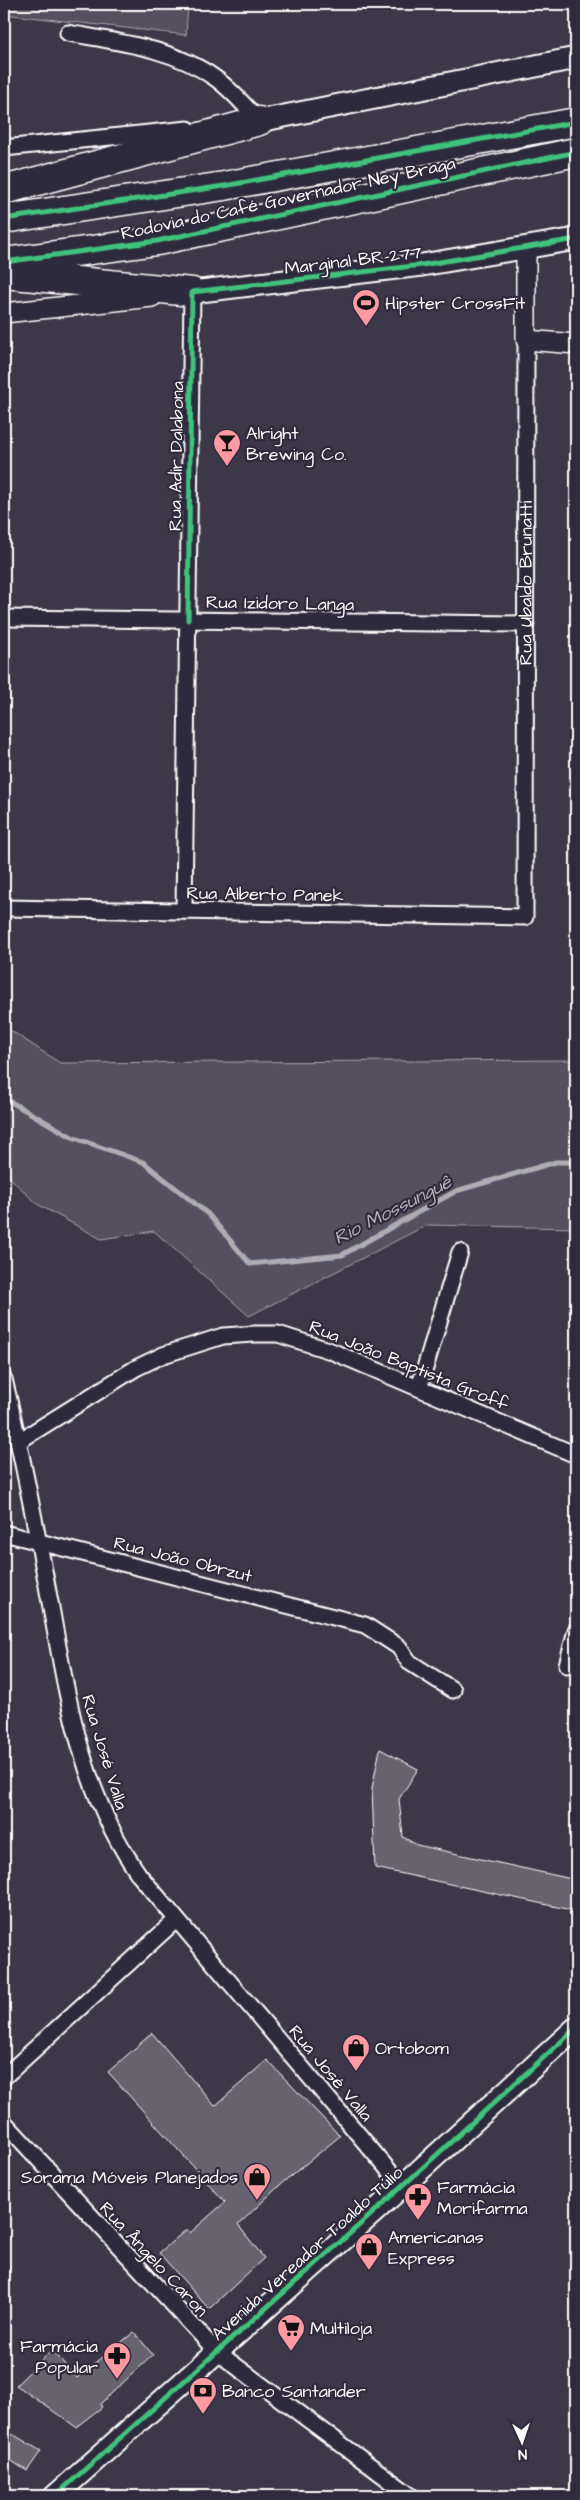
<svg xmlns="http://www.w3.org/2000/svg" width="580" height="2500" font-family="'Architects Daughter',sans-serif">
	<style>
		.green { fill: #555060; stroke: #aaa8b0 }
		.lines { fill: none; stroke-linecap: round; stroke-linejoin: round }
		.stream { stroke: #afadb4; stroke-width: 5 }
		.building { fill: #666270; stroke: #fff }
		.minor-casing { stroke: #fff; stroke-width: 19 }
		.tertiary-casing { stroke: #fff; stroke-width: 22 }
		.secondary-casing { stroke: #fff; stroke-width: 25 }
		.motorway-casing { stroke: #fff; stroke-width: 31 }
		.minor { stroke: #2f2a3d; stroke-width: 15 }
		.tertiary { stroke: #2f2a3d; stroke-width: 19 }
		.secondary { stroke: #2f2a3d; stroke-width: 21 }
		.motorway { stroke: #2f2a3d; stroke-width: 28 }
		.cycleway-casing { stroke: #2f2a3d; stroke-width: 8 }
		.cycleway { stroke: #40c37c; stroke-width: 5 }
		.labels { text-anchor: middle; stroke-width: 4.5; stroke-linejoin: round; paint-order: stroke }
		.street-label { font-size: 18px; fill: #fff; stroke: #2f2a3d }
		.poi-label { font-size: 18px; fill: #fff; stroke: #2f2a3d; text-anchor: start }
		.water-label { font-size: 19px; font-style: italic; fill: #b5b4ba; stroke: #2f2a3d }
	</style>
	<rect width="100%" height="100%" fill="#3c3749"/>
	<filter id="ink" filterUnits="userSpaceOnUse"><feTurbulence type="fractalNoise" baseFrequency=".02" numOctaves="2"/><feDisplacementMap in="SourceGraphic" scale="10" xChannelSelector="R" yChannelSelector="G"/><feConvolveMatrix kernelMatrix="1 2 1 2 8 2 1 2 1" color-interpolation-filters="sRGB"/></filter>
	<g filter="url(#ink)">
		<path class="green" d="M4 4H188L186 35 4 14Z
			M4 1026 60 1063 576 1060V1228L427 1225 249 1316 154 1231 101 1239 37 1204 4 1172Z"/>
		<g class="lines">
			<path class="stream" d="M4 1098 72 1137 143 1162 208 1214 250 1264 342 1255 456 1191 556 1162H576"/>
		</g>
		<path class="building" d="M380 1749 418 1769 399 1799 403 1837 417 1845 576 1880V1911L375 1868 372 1788Z
			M152 2033 215 2106 267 2060 340 2136 281 2184 238 2225 264 2258 209 2309 159 2253 187 2229 190 2233 225 2202 108 2072Z
			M134 2332 153 2355 100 2404 102 2407 76 2427 16 2385 52 2350 77 2378Z
			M4 2429 41 2451 27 2471 4 2456Z"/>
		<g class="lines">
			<defs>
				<g id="minor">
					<path d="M68 33C118 42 173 48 215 78 232 90 245 106 259 121"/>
					<path d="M4 148 188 129"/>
					<path d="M4 618 526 624"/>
					<path id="s1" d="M4 908 525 917 526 340"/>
					<path d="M184 911 192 292"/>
					<path d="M4 1379C22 1453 36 1527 50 1602 68 1700 81 1793 140 1876L402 2186"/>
					<path d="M419 1388 460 1252"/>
					<path d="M19 1441 136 1368 163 1355 223 1336 254 1334H278L331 1351 576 1455"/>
					<path d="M4 1533 365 1625 399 1647 409 1662 453 1690"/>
					<path d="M567 1665 576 1630"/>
					<path d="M4 2077 176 1920"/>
					<path d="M4 2122 217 2352 411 2496"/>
				</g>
				<path id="tertiary" d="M526 248V340L576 344
					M4 313 152 297"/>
				<path id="secondary" d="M259 121 576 58
					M192 292 422 265 576 239
					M55 2496 374 2212 576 2028"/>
				<path id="motorway" d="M4 190 259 121
					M4 219 224 186 576 122
					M4 262 157 241 576 152
					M4 274 192 292"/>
			</defs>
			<use href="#minor" class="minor-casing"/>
			<use href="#tertiary" class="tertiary-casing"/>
			<use href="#secondary" class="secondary-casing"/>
			<use href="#motorway" class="motorway-casing"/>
			<use href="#minor" class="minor"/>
			<use href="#tertiary" class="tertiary"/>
			<use href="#secondary" class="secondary"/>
			<use href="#motorway" class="motorway"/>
			<defs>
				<path id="cycleway" d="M4 219 224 186 576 122
					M4 262 157 241 576 152
					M188 620 192 292 422 265 576 239
					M55 2496 374 2212 576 2028"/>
			</defs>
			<use href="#cycleway" class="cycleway-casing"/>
			<use href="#cycleway" class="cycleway"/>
		</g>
	</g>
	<defs>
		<symbol id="stadium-pin" viewBox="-11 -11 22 30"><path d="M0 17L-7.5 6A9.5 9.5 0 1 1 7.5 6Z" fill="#ff9aa2" stroke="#2f2a3d"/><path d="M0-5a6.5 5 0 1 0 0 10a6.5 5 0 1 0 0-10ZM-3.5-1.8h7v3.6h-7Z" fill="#111"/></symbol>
		<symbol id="bar-pin" viewBox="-11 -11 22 30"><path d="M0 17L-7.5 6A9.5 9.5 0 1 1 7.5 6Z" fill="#ff9aa2" stroke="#2f2a3d"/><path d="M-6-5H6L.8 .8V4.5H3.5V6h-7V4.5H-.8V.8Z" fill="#111"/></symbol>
		<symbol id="shop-pin" viewBox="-11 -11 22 30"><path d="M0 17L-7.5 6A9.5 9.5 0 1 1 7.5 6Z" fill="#ff9aa2" stroke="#2f2a3d"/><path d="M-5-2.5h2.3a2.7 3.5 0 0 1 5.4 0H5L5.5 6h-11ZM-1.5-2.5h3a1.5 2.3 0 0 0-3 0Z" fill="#111"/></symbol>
		<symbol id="pharmacy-pin" viewBox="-11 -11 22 30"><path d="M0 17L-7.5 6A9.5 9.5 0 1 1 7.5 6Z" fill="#ff9aa2" stroke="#2f2a3d"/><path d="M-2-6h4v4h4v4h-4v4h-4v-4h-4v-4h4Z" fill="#111"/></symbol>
		<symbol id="supermarket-pin" viewBox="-11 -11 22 30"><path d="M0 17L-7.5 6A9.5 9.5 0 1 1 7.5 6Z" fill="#ff9aa2" stroke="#2f2a3d"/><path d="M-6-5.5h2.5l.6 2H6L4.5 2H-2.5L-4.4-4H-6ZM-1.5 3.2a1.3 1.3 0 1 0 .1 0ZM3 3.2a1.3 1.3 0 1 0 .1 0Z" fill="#111"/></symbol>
		<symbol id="bank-pin" viewBox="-11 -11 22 30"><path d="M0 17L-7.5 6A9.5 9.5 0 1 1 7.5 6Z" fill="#ff9aa2" stroke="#2f2a3d"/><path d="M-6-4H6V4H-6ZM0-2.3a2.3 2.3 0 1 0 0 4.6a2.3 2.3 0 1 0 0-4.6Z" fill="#111"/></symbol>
	</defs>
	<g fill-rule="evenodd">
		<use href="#stadium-pin" x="350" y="287" width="32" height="43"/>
		<use href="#bar-pin" x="211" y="427" width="32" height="43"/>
		<use href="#shop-pin" x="340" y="2032" width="32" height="43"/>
		<use href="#shop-pin" x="241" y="2161" width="32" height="43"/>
		<use href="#pharmacy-pin" x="402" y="2181" width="32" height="43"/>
		<use href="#shop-pin" x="353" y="2231" width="32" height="43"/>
		<use href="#supermarket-pin" x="275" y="2312" width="32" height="43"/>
		<use href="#pharmacy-pin" x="101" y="2340" width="32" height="43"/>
		<use href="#bank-pin" x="187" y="2375" width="32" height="43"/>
	</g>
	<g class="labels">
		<g class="street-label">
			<text transform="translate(288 198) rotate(-12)" y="6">Rodovia do Café Governador Ney Braga</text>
			<text transform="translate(353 260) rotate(-7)" y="6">Marginal BR-277</text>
			<text transform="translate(176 456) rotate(-89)" y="6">Rua Adir Dalabona</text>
			<text dy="6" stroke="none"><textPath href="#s1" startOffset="855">Rua Ubaldo Brunatti</textPath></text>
			<text transform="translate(280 603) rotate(1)" y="6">Rua Izidoro Langa</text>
			<text transform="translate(265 894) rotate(1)" y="6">Rua Alberto Panek</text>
			<text transform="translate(409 1365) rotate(22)" y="6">Rua João Baptista Groff</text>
			<text transform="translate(183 1559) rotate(14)" y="6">Rua João Obrzut</text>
			<text transform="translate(105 1752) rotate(73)" y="6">Rua José Valla</text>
			<text transform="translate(331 2073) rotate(50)" y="6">Rua José Valla</text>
			<text transform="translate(307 2253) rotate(-42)" y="6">Avenida Vereador Toaldo Túlio</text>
			<text transform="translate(154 2259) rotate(47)" y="6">Rua Ângelo Caron</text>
		</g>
		<g class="poi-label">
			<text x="385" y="309">Hipster CrossFit</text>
			<text x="246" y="439">Alright<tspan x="246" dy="21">Brewing Co.</tspan></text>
			<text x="375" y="2054">Ortobom</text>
			<text x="238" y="2183" text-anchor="end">Sorama Móveis Planejados</text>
			<text x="437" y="2193">Farmácia<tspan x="437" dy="21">Morifarma</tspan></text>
			<text x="388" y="2243">Americanas<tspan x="388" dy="21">Express</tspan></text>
			<text x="310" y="2334">Multiloja</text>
			<text x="98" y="2352" text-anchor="end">Farmácia<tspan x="98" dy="21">Popular</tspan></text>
			<text x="222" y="2397">Banco Santander</text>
		</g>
		<g class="water-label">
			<text transform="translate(392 1209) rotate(-27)" y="7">Rio Mossunguê</text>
		</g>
	</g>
	<rect width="580" height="2500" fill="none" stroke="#2f2a3d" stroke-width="20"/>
	<rect x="10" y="10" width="560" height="2480" fill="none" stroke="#fff" stroke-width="2" filter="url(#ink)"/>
	<g transform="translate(522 2442) rotate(177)" stroke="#2f2a3d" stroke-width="4" paint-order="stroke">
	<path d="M0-4L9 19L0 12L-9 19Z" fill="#ffffff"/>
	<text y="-8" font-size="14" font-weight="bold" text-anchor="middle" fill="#ffffff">N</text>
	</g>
</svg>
